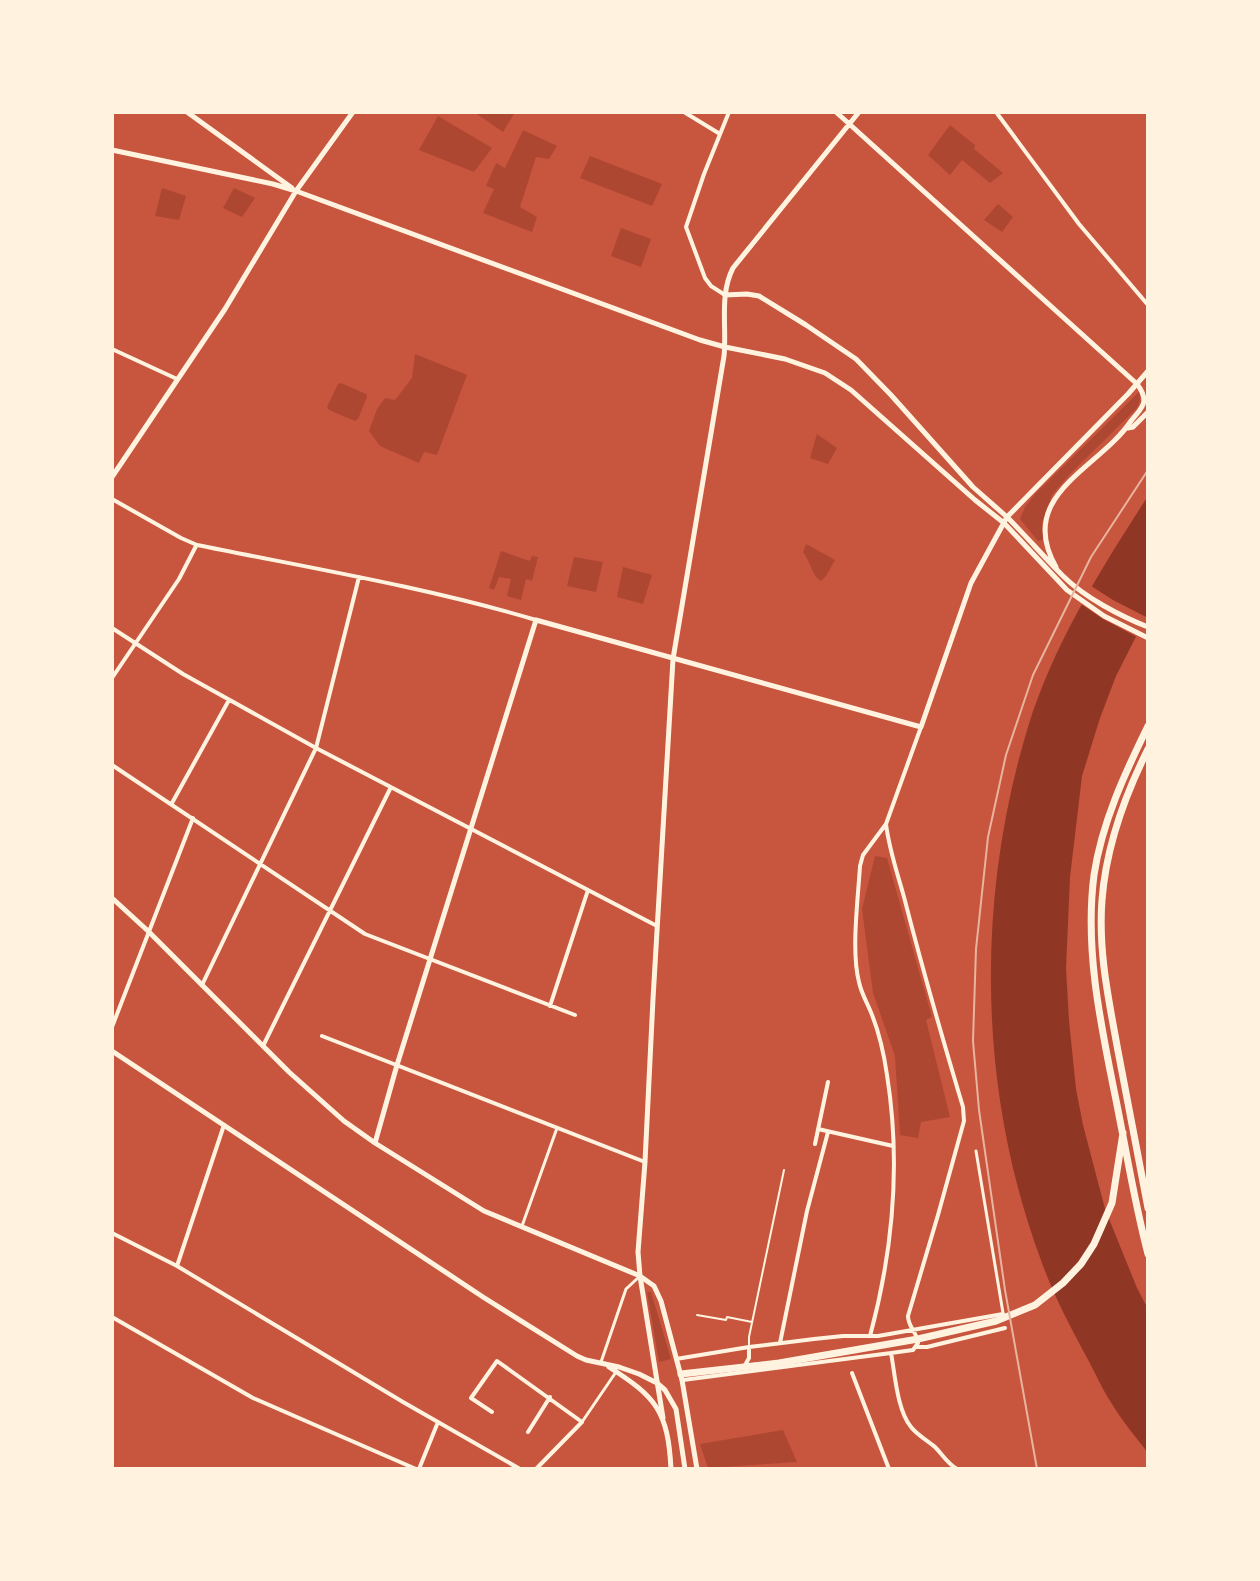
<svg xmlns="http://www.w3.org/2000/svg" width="1260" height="1581" font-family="Signika,sans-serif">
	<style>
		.green { fill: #ae4732 }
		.water { fill: #8f3625 }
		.pier { fill: #c8553d }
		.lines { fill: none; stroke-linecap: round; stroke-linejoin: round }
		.service { stroke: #fff3e0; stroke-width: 2 }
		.pedestrian { stroke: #fff3e0; stroke-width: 3 }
		.minor { stroke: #fff3e0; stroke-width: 4 }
		.tertiary { stroke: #fff3e0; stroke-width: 5 }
		.secondary { stroke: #fff3e0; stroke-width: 5 }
		.motorway { stroke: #fff3e0; stroke-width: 7 }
		.rail { stroke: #e9b49f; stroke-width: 2 }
	</style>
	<rect width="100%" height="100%" fill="#c8553d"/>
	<path class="green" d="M474 112H515L503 132Z
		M438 116 492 148 474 172 419 150Z
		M950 125 975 145 974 149 1003 173 990 183 962 160 950 175 928 155Z
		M523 130 557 146 549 159 536 157 520 207 537 217 532 232 483 213 494 189 486 186 496 163 505 168Z
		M590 156 662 184 652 206 580 178Z
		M162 188 186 196 179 220 155 216Z
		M234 188 255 198 242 217 223 208Z
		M998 204 1013 217 1002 232 984 220Z
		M621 228 651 239 641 267 611 256Z
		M415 354 467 375 437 455 424 452 419 463 380 446 369 431 377 409 385 398 395 400 412 378Z
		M341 383 366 394 367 397 358 419 355 421 329 410 327 407 338 384Z
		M1139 392 1140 400 1137 408 1070 474 1052 495 1042 523 1043 540 1038 541 1020 519 1025 507 1035 494Z
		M817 434 837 448 828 464 810 458Z
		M806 544 835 560 826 576 821 581C811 575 811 562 803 552Z
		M501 551 530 561 532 556 538 557 532 581 526 579 521 600 507 596 511 579 499 577 494 590 489 588Z
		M574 557 603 562 596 592 567 586Z
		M623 567 652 575 643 604 617 597Z
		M875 856 887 858 932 1017 926 1020 950 1117 921 1122 918 1138 900 1135 895 1056 873 993 862 909Z
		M647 1292H651L671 1359 659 1362Z
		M783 1430 797 1462 708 1468 700 1444Z"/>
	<path class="water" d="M1148 496V613L1116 676 1100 718 1082 776 1070 877 1066 968 1069 1021 1076 1089 1083 1125 1105 1209 1137 1288 1148 1309V1453C1136 1437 1122 1421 1112 1404 1102 1389 1095 1372 1086 1356 1070 1326 1054 1296 1042 1263 978 1093 975 901 1028 727 1054 643 1101 569 1148 496Z"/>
	<path class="pier" d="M1088 584 1113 600 1148 618V622L1139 638 1103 619 1078 602Z"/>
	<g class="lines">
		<path class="service" d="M697 1315 726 1320 727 1317 752 1322
			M749 1345V1337L784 1170"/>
		<path class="pedestrian" d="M976 1151 1003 1313
			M522 1226 557 1128
			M601 1362 626 1289 640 1276
			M582 1422 616 1372"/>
		<path class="minor" d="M684 112 720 134
			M996 112 1079 224 1148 305
			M725 295 711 286 705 278 686 227 704 174 729 112
			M112 349 177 379
			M112 499 181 538 197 545C310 568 425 587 536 620
			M112 628 183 674 316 748 657 926
			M112 678 179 579 196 546
			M112 765 365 934 575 1015
			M172 803 229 700
			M202 985 316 748 359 577
			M550 1006 588 890
			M112 1027 193 818
			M322 1036 645 1162
			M263 1046 391 787
			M818 1129 893 1146
			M815 1144 828 1082
			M112 1233 177 1266 403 1402 520 1469
			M177 1266 224 1125
			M112 1317 253 1398 416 1469
			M870 1336C893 1251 901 1163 887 1075 884 1054 879 1031 870 1010 866 1001 861 992 859 982 851 952 858 899 860 866L863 855 886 824 921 727
			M780 1343 807 1211 828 1132
			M916 1347H927L1005 1328
			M891 1353C895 1374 897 1410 911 1427 917 1435 927 1440 935 1447 943 1455 947 1463 957 1469
			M676 1359 749 1347 814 1339 843 1336H878L1003 1314
			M744 1367 749 1358V1347
			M852 1373 889 1469
			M683 1380 891 1353 913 1350 918 1343C917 1332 908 1327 908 1316L938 1215 964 1121 963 1107C942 1037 922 967 904 897 897 872 889 849 886 824
			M492 1412 471 1398 497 1361 582 1422 536 1469
			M528 1432 550 1397
			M419 1469 438 1422
			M1019 1469H1033"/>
		<path class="tertiary" d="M187 112 292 188
			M836 112 1137 384
			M112 150 273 184 296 191 700 340 725 347 785 359 825 373 851 390 975 500 1004 523
			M725 295 747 294 759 296 806 325 856 359 891 395 973 487 1007 517
			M112 477 225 309 296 191 353 112
			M112 898 148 931 289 1072 344 1121 375 1143 484 1211 640 1276 654 1286 661 1301 682 1380 697 1469
			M375 1143 397 1065 536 620 921 727 971 583 1007 517 1128 394 1148 371
			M663 1418 640 1276 638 1252 645 1162 653 999 673 659 724 356C727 327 719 295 733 268L859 112"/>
		<path class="secondary" d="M1128 428 1133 427 1148 412
			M1007 517C1026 536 1044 557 1063 576 1084 597 1120 616 1148 627
			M1004 523 1067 590 1104 616 1148 638
			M1056 567C1015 495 1099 469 1131 421 1136 414 1143 409 1144 401 1144 394 1141 389 1137 384
			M112 1051 483 1297 577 1356 586 1360 619 1367 639 1374 657 1383 665 1390 676 1409 685 1469
			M609 1367C656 1397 668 1411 671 1469"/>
		<path class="motorway" d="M1148 726C1125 773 1102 822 1094 875 1084 952 1102 1030 1117 1105 1127 1155 1135 1205 1148 1254
			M1148 749C1124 797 1106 847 1102 900 1098 952 1109 1001 1118 1051 1128 1104 1138 1156 1148 1208
			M681 1374 779 1363 918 1339 996 1321 1035 1305 1063 1283 1081 1264 1094 1244 1112 1203 1123 1133"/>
		<path class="rail" d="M1037 1469 1005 1290 979 1110 973 1041 976 949 988 837 1006 755 1033 675 1091 557 1148 470"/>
	</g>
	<rect width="1260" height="1581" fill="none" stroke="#fff3e0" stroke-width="228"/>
</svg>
